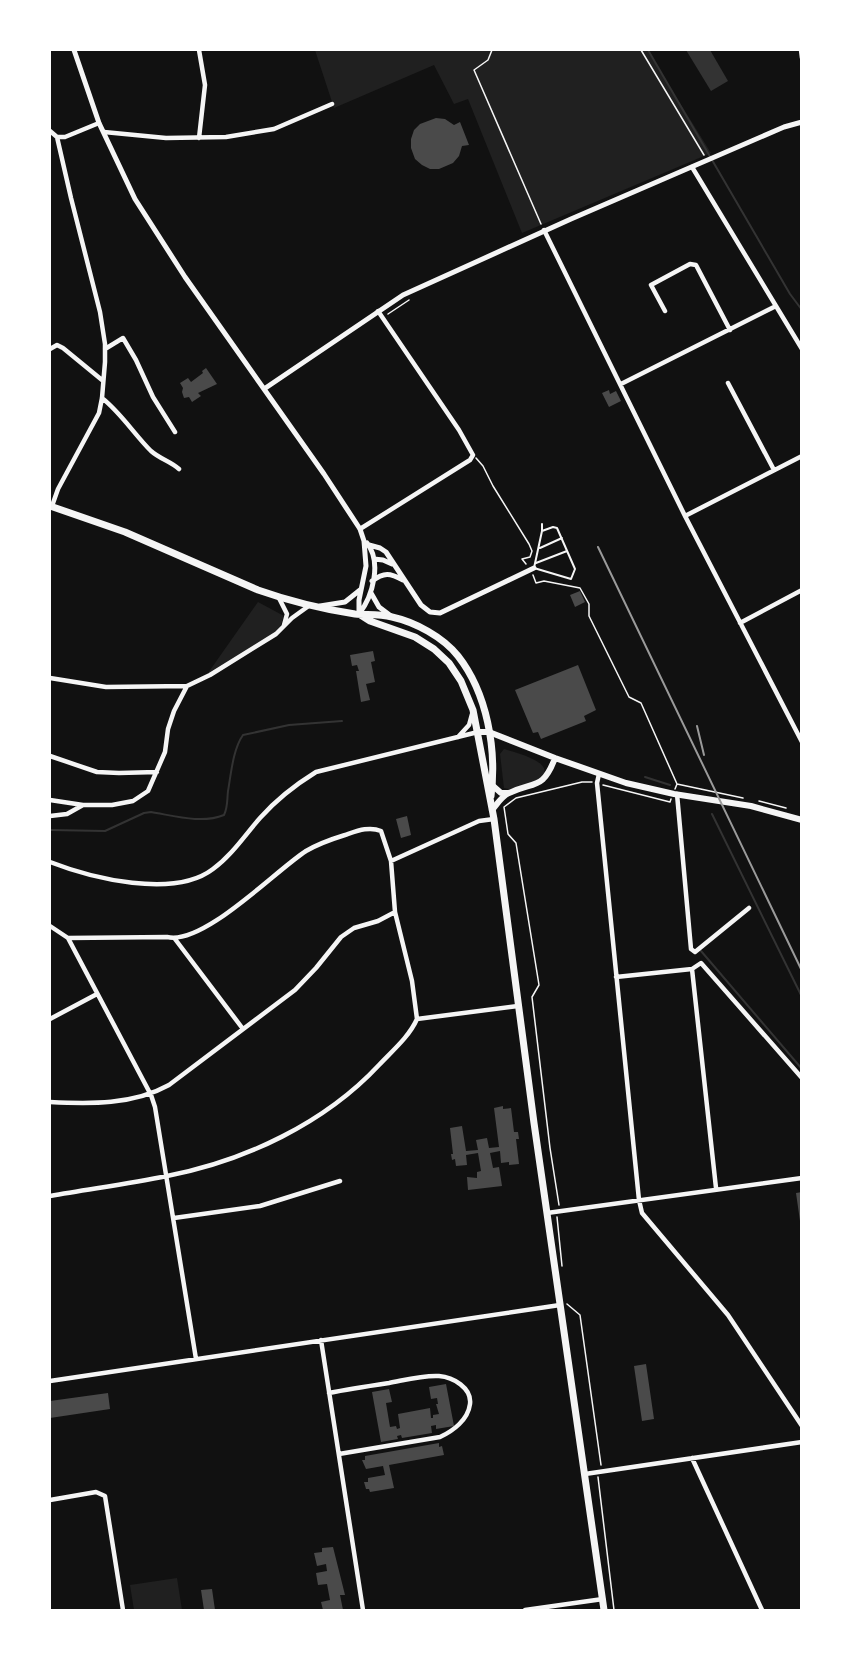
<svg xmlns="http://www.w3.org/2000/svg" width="851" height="1660" font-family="Raleway,sans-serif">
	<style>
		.green { fill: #202020 }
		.water { fill: #333 }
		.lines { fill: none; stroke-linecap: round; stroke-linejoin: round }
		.stream { stroke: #333; stroke-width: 2 }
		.building { fill: #4a4a4a }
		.path { stroke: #f5f5f5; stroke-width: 1.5 }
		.service { stroke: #f5f5f5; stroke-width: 2 }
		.minor { stroke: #f5f5f5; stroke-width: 4.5 }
		.tertiary { stroke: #f5f5f5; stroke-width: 5 }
		.secondary { stroke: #f5f5f5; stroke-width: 6 }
		.primary { stroke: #f5f5f5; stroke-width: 7 }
		.rail { stroke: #9a9a9a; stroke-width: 2 }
	</style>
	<rect width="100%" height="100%" fill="#111"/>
	<path class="green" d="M315 50H647L711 153 522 233 468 99 454 104 434 65 334 108Z
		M258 602 284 616 280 627 273 634 208 673Z
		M504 749C513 752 559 762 540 779 534 785 518 787 509 789L504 788 500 754Z
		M177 1578 182 1610H134L130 1585Z"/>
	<path class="water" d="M686 50H710L728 81 711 91Z"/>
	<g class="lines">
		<path class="stream" d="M648 50 790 294 802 310
			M645 777 670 785
			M712 814 802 997
			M50 830 105 831 144 813 151 812C175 816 202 824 224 815 228 807 227 799 228 791 231 774 233 749 243 735L289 725 342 721
			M701 951 802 1069"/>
	</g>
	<path class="building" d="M436 118 445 119 454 125 460 122 469 145 462 146 459 156 453 163 439 169H430L422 165 415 159 411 148V139L414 130 420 124Z
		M206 368 217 384 198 393 201 396 192 402 189 397 184 398 182 392 183 388 180 383 188 378 191 382 203 373 202 371Z
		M609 390 610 394 616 391 621 401 609 407 602 393Z
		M580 591 585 602 575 607 570 595Z
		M373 651 375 661 371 662 375 682 366 684 370 700 361 702 356 671H359L357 665 352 666 350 655Z
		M578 665 596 710 584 716 586 721 541 739 538 732 533 733 515 690Z
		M407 816 411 835 401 838 396 819Z
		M503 1106V1109L511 1108 514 1132H518L519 1139H516L519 1164 509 1165V1162L501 1163 500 1151 490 1153 493 1168 499 1167 502 1186 468 1190 467 1177 477 1178V1172L481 1171 478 1153 466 1155 467 1165 456 1166 455 1159 452 1160 451 1154H453L450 1128 462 1126 466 1151 478 1150 476 1140 487 1138 489 1148 499 1147 494 1108Z
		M802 1192V1221H800L796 1193Z
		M646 1364 654 1419 642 1421 634 1366Z
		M446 1384 454 1426 436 1429V1425L431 1426 432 1433 402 1438 401 1435 397 1436 398 1439 381 1442 372 1392 389 1389 392 1402 386 1403 390 1427 396 1426 397 1429 400 1428 398 1414 430 1408 431 1418H433V1415L439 1414 436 1404H438L437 1398 431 1399 429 1387Z
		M108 1393 110 1409 50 1418V1401Z
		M439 1443V1447L442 1446 444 1455 389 1465 394 1488 370 1492 369 1489H366L364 1482H368V1478L385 1475 383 1466 366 1469 362 1460H365V1456Z
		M333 1547 345 1595H340L343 1610H323L321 1602 330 1600 327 1584 318 1585 316 1573 327 1571 326 1564 317 1566 314 1553 322 1552V1548Z
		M212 1589 215 1610H204L201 1590Z"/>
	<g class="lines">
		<path class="path" d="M492 50 488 60 474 70 541 224
			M641 50 704 155
			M388 314 409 300
			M476 458 483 466 493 486 529 544 532 551 530 557 522 559 526 564
			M533 575 536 583 544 581 580 588 589 604V616L629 697 641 703 677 784 675 789
			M677 784 743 798
			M603 785 670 802 671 799
			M759 801 786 808
			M559 1205 550 1148 532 997 539 985 516 843 508 834 504 807 516 798 582 782H592
			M557 1217 562 1266
			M567 1304 580 1315 601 1465
			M598 1477 614 1610"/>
		<path class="service" d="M542 524V531L534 568 571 579 575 569 557 528 553 527 542 531
			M540 548 562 538
			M536 563 567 551"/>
		<path class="minor" d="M801 50 802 58
			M50 131 57 137H65L99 123
			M104 132 166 138 226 137 274 129 332 104
			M199 138 205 85 199 50
			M692 167 802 349
			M544 230 685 516 802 742
			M665 311 651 285 690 264 696 265 730 330
			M50 349 57 345 63 348 102 380
			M105 349 123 338 136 360 153 397 175 432
			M728 383 774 470
			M621 384 776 306
			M102 398C121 413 134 434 151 451 160 459 170 461 179 469
			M52 506 58 489 99 413 102 398 105 362V344L100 312 71 198 57 137
			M685 516 802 456
			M360 529 470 460 473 455 459 430 378 311
			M279 598 287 614 284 625
			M740 623 802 590
			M50 678 106 687 187 686
			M458 737 469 725 472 714
			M50 756 97 772 119 773 157 772
			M599 774 597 783 639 1200 642 1213 728 1315 802 1426
			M677 794 691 949 695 952 749 908
			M50 800 83 805H112L133 801 148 791 165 752 168 729 174 711 187 686 210 675 276 634 292 618 310 605
			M50 816 67 814 83 805
			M391 861 479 821 494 819
			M50 862C91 878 174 899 213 869 232 855 245 835 260 818 276 800 295 785 316 772L478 732
			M50 926 68 938 167 937C203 946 275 871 306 851 318 844 332 839 345 835 357 831 369 826 381 831L391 861 395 912 412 981 417 1019
			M68 938 151 1095 155 1107 196 1359
			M175 939 243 1029
			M692 969 716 1188
			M616 977 692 969 701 963 802 1078
			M50 1019 97 994
			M417 1019 518 1006
			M50 1102C90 1104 133 1105 169 1085L295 990 316 968 341 937 354 928 378 921 395 912
			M50 1196C89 1189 128 1184 167 1176 245 1161 325 1123 379 1065 392 1051 409 1037 417 1019
			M547 1213 802 1178
			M174 1218 260 1206 340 1181
			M321 1340 363 1610
			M50 1381 560 1305
			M329 1393C349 1389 369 1386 389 1383 405 1380 423 1375 439 1376 453 1377 472 1388 470 1404 468 1420 453 1431 440 1437L339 1454
			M692 1458 762 1610
			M585 1474 802 1442
			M50 1500 96 1492 105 1496 123 1610
			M525 1610 603 1599"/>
		<path class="tertiary" d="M74 50 99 123 135 199 185 277 324 474 360 529 364 541 366 566 359 600V614
			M264 389 403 295 571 219 784 127 802 122
			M369 545 380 548 386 552 421 605 430 612 440 613 534 568
			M374 559 383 560 392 564
			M372 581C384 572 390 573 403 580
			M371 593 379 607 391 616
			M320 606 345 602 360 590
			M359 614C373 596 382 562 367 543"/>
		<path class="secondary" d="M478 732H489L555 758 626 783 674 794 751 806 802 820
			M492 785 501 793H508
			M492 810C497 804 502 796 509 793 535 781 543 790 555 758"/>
		<path class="primary" d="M50 506 125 532 258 590C289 601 322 609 355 614 368 615 379 614 392 617 415 622 443 637 458 656 487 693 497 749 491 796
			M359 614 370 621 415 637 434 649 449 663 461 681 473 710 494 819 534 1123 604 1610"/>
		<path class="rail" d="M598 547 802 971
			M697 726 704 755"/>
	</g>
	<rect width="851" height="1660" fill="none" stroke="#ffffff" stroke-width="102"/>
</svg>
